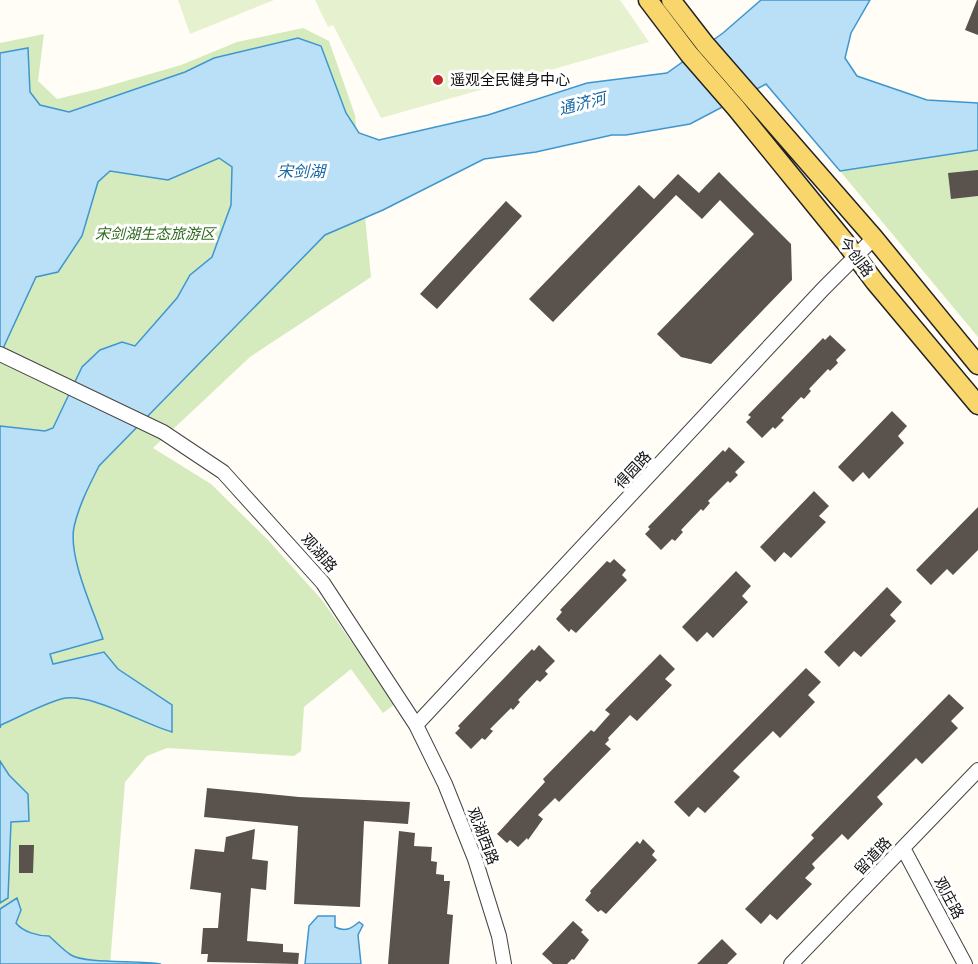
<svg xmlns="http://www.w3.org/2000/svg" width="978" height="964" font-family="'PT Serif','Noto Sans SC',serif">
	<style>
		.green { fill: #d5ebbd }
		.pitch { fill: #e6f2cf }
		.water { fill: #b9e0f7; stroke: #3f96cf; stroke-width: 1.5 }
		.building { fill: #5a524d }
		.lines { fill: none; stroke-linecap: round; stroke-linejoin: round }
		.minor-casing { stroke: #444; stroke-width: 16 }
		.major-casing { stroke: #222; stroke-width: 21 }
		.minor { stroke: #fff; stroke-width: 14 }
		.major { stroke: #f9d66b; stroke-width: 18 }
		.poi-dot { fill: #c4262e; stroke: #fff; stroke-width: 2 }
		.labels { text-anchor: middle; stroke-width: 6; stroke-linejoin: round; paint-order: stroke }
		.poi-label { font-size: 15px; fill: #111; stroke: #fff; text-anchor: start }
		.park-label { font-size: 15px; font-style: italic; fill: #2f6b1f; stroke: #fff }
		.street-label { font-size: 15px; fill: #111; stroke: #fff }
		.water-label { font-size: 16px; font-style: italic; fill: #1768a6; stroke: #fff }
	</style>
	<rect width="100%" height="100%" fill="#fffdf5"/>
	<path class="green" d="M303 28 329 41 355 115 371 277 250 357 153 448 211 484 268 540 322 600 395 704 383 713 351 669 304 707 301 751 294 756 167 748 147 756 125 782 110 964H0V43L44 34 38 81 57 99 98 89 181 65 237 42Z
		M978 150V337L840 171Z"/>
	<path class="pitch" d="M178 0H274L190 34Z
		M315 0H620L649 42 381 118 333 25 328 27Z"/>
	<path class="water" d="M761 0H870L851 33 845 58 857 76 927 100 978 103V150L840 171 766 84 690 124 626 135H612L536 152 484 159 383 210 325 235 99 466C89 486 79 505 74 527 68 557 93 609 103 639L50 654 53 664 104 652 118 669 172 705V732C143 724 89 691 61 699 41 705 21 716 1 725L0 728V426L45 431 53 428 82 367 100 350 122 342 135 346 177 298 190 275 212 257 231 205 232 167 219 158 168 180 110 171 98 182 82 236 58 272 36 277 0 355V53L28 48 30 92 40 105 69 112 185 72 214 58 298 38 321 46 346 113 359 133 379 140 488 115 587 83 667 73 723 33Z
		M0 761 9 775 28 794 29 821 11 822 8 898 0 903Z
		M17 898 21 910 16 923C23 932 38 936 49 936 56 942 63 950 71 955 86 964 139 960 161 964H0V909Z
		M318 916H335V927C345 932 351 929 359 922L363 925 358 935 361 964H305L309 926Z"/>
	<path class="building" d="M977 0H978V35L965 30Z
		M978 170V196L951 199 948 173Z
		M719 172 791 244 792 280 711 364 681 357 657 334 754 234 720 200 702 219 676 195 553 322 529 299 639 185 654 199 678 174 699 193Z
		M506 201 522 216 437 309 420 294Z
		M830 335 846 350 836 360 838 363 830 371 828 369 809 389 811 391 804 399 801 397 781 418 784 420 775 429 773 427 762 438 746 422 751 417 748 415 823 338 825 340Z
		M892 411 907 426 898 436 904 443 869 479 863 472 853 482 838 467Z
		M729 447 745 462 735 472 738 475 730 483 728 481 708 501 710 503 703 511 701 509 681 530 683 532 675 541 672 539 661 550 645 534 650 529 648 527 723 450 725 452Z
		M814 491 829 506 819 516 826 522 791 558 784 552 775 562 760 547Z
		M978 507V550L953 575 947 569 931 585 916 570Z
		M614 559 626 570 622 575 627 580 576 633 571 629 569 632 556 619 562 612 560 610 607 561 610 563Z
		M736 571 751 586 742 596 748 602 713 638 707 632 697 642 682 627Z
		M887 587 902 602 890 615 896 621 861 657 854 651 839 667 824 652Z
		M539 645 555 661 545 671 548 674 540 682 537 680 518 700 520 702 513 710 511 708 490 729 493 731 485 740 482 738 471 749 455 733 460 728 458 726 532 649 534 651Z
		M660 654 675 669 665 679 672 685 637 721 630 715 608 738 609 740 605 744 611 749 559 802 555 798 538 815 543 819 528 840 527 838 518 847 510 840 507 843 497 834 545 782 543 779 591 730 594 732 610 714 605 710Z
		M806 668 821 682 808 695 815 702 780 738 773 731 733 771 740 777 705 813 698 807 689 817 674 802Z
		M949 694 964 708 951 721 958 728 922 764 916 758 877 797 883 804 848 840 842 834 812 864 815 868 805 878 812 884 777 920 770 914 761 924 745 909 814 838 811 835Z
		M207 788 299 797 410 802 408 824 364 821 360 907 294 904 298 826 204 817Z
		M255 829 252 859 268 861 266 890 251 888 247 941 283 944V952L299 953 298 964 207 962 208 954H201L203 928H218L221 893 190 889 195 849 224 852 226 837Z
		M399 831 415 833 414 846 432 847 431 861 437 862 436 874 444 875V881H450L447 914 453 915 449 964H388Z
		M643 839 655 851 652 855 657 860 606 914 601 910 598 912 585 900 591 893 590 891 637 841 640 844Z
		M19 845H34L33 873H19Z
		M573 921 583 930 581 932 589 940 574 960 572 959 567 964H553L542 954Z
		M722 939 737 954 727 964H697Z"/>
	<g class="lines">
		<defs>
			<path id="minor" d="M0 354 163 432 223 472 323 583 416 725 445 784 475 859 499 936 504 964
				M416 725 823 289 874 238
				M903 848 965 964
				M791 964 978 770"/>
			<path id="major" d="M648 0 689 54 736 108 845 242 875 282 978 405
				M671 0 705 44 874 238 978 365"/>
		</defs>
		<use href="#minor" class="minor-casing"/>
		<use href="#major" class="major-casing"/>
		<use href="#minor" class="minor"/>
		<use href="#major" class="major"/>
	</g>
	<circle class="poi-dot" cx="438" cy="80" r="6"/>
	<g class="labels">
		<g class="poi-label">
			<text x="450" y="85">遥观全民健身中心</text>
		</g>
		<g class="park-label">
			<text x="155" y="239">宋剑湖生态旅游区</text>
		</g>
		<g class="street-label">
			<text transform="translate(856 257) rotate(53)" y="5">今创路</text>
			<text transform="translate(633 470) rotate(-47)" y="5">得园路</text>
			<text transform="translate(319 553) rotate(49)" y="5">观湖路</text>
			<text transform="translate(483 836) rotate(69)" y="5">观湖西路</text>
			<text transform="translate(873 856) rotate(-46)" y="5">留道路</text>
			<text transform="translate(949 898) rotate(62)" y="5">观庄路</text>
		</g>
		<g class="water-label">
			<text transform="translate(582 103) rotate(-14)" y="6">通济河</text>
			<text x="301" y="177">宋剑湖</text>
		</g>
	</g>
</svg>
